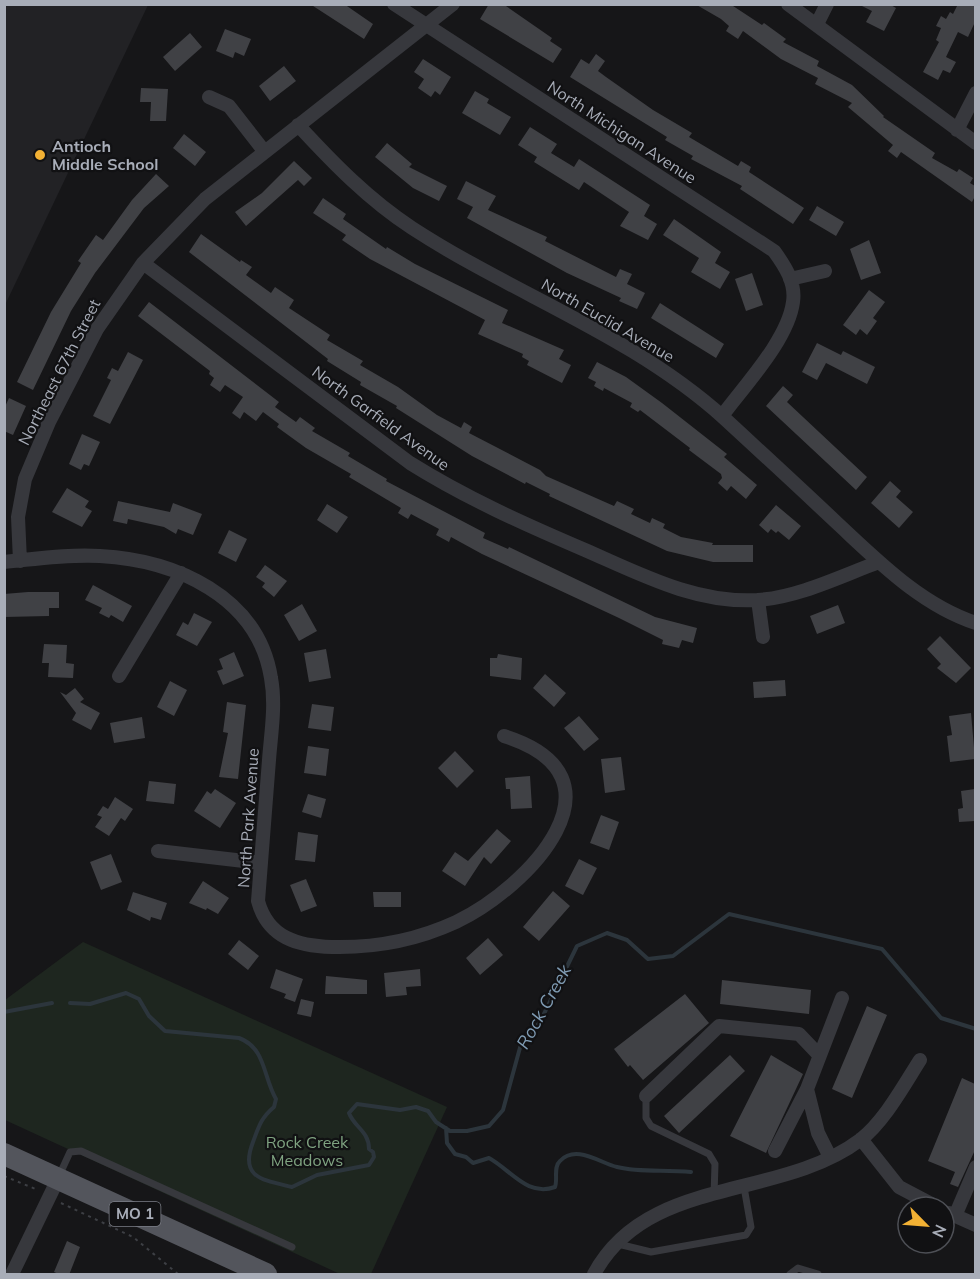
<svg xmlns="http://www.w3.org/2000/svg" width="980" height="1279" font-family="Mulish,sans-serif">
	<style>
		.built { fill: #222225 }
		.green { fill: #1e261f }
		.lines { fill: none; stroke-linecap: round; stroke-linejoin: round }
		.stream { stroke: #2c353c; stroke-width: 4 }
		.building { fill: #404145 }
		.path { stroke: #3d3f44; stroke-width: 2; stroke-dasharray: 3 4.5; stroke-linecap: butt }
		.service { stroke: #37383d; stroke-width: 7 }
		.minor { stroke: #37383d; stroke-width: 14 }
		.primary { stroke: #53555c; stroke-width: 22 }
		.poi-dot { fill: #f2b134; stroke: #111113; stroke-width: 2 }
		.labels { text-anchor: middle; stroke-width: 4.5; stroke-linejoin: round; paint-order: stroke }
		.shield { fill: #111113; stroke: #7b7e86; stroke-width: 1.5 }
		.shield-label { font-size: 15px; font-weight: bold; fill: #a8adb8 }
		.street-label { font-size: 16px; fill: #a8adb8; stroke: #111113 }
		.poi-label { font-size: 16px; font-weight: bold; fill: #a8adb8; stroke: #111113; text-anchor: start }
		.park-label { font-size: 16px; fill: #7fa381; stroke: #111113 }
		.water-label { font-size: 18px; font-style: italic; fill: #7f9bb3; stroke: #111113 }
	</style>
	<rect width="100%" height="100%" fill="#161618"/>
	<path class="built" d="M5 4 148 5 5 305 4 5Z"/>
	<path class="green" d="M83 942 447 1107 371 1274H340L5 1120V1000Z"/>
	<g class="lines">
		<path class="stream" d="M70 1003 90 1004 126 993 139 999 149 1016 165 1031 239 1038C266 1048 263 1077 276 1099L274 1107C261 1118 259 1126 253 1142 239 1178 263 1180 292 1187L317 1175 369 1165 374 1157 373 1152 369 1149C369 1131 354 1127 349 1113L357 1104 400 1110 416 1107 428 1111 436 1122 450 1131H467L489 1126 503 1110 521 1044 540 1022 577 946 607 933 627 940 648 959 673 956 729 914 882 949 941 1018 976 1029
			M4 1012 52 1003
			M446 1128 447 1143 455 1154 466 1157 473 1163 489 1158C511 1170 527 1197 555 1187 558 1179 553 1167 560 1161 576 1144 600 1163 617 1167 641 1173 666 1169 691 1172"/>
	</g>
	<path class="building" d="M310 4H344L373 24 364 39Z
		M489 4H503L552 38 550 41 562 49 553 63 480 19Z
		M695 4H730L762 25 764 23 786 39 783 42 819 61 817 66 852 85 884 116 883 117 935 153 932 158 957 172 959 169 973 178 970 183 975 186V196L972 202 901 152 897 158 888 151 893 145 848 107 852 103 815 84 818 78 781 59 743 31 738 39 726 31 729 26 721 19Z
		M858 4H889L896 8 884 31 866 22 872 11Z
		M958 4H975V22L968 37 958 32 946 57 956 62 950 73 943 70 938 80 923 72 939 42 936 40 941 28 936 26 941 16 946 19 950 12 953 14Z
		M225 29 251 39 244 56 235 52 233 58 216 51Z
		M190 33 202 47 175 71 163 57Z
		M596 54 605 61 598 71 606 77 653 110 692 133 689 137 738 166 741 161 751 167 749 172 804 208 793 224 740 189 742 186 691 159 693 156 665 140 667 137 570 77 581 59 589 64Z
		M423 59 451 77 440 95 435 91 431 97 418 88 424 79 414 72Z
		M284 66 296 81 270 101 259 86Z
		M141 88 168 89 166 121H150L151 102H140Z
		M475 91 489 99 487 103 511 117 500 135 462 113Z
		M530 127 557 144 551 153 574 167 579 159 650 205 644 216 657 224 648 240 620 226 629 212 584 182 579 190 534 162 537 157 518 145Z
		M184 134 206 152 195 166 173 148Z
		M387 143 412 164 409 167 447 186 439 201 413 188 375 157Z
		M294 161 312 178 304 186 298 180 246 226 235 212 262 193Z
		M156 174 169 186 144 208 95 273 71 311 33 390 17 382 51 312 81 263 78 261 96 235 103 240 132 200Z
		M466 181 496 196 488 210 547 237 545 241 616 277 620 269 632 274 627 284 645 293 637 309 619 301 621 298 567 273 467 218 473 207 457 199Z
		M323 198 346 214 343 219 386 249 387 247 415 264 508 310 502 323 564 350 559 359 571 365 562 383 527 365 529 361 522 357 523 354 478 334 485 320 370 259 342 240 346 235 313 213Z
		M817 206 844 222 836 236 809 220Z
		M674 219 721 252 715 263 730 272 720 289 691 272 699 258 663 235Z
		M201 234 240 262 241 260 252 267 246 275 271 293 275 287 294 300 289 308 330 335 327 340 363 361 360 365 398 387 437 415 461 428 464 422 472 427 469 433 540 470 546 476 614 506 617 501 634 509 631 514 650 523 652 518 665 524 663 528 681 537 713 543 712 545H753V562H713L667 551 549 496 550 494 526 482 525 484 472 456 396 408 397 406 360 385 361 382 327 361 328 359 189 252Z
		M869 240 881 273 861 280 850 249Z
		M752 273 763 305 746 311 735 279Z
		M869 290 885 302 873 318 877 321 867 335 860 329 856 335 843 325Z
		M149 302 279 402 275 407 296 422 300 417 315 428 312 431 350 453 348 456 387 479 386 481 485 533 483 538 508 549 509 547 655 617 697 628 693 643 682 640 679 648 662 644 663 640 619 618 482 554 451 537 449 542 436 535 439 529 411 514 408 519 398 513 401 508 349 477 351 474 306 448 277 427 279 424 263 412 256 421 244 412 240 419 232 413 243 397 225 385 220 392 210 385 214 378 209 374 210 371 138 316Z
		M660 303 724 344 716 358 651 318Z
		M817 343 841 355 843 351 875 367 867 384 826 363 817 380 802 372Z
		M128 352 143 360 110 424 93 416 111 380 107 378 112 368 118 371Z
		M597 362 626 377 662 403 727 454 724 457 757 485 746 499 731 486 727 491 718 483 722 478 721 474 689 450 690 448 640 410 638 412 630 407 632 403 604 388 603 391 594 386 596 382 588 378Z
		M783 386 793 395 787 402 867 477 856 490 766 406Z
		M9 398 26 406 13 435 4 431V409Z
		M82 434 100 442 89 466 84 464 81 470 69 464Z
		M890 481 901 491 896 497 913 512 899 528 871 503Z
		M67 488 89 501 85 507 92 511 82 527 52 512Z
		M118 501 170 512 173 503 202 514 193 535 178 529 176 534 164 527 128 519 127 524 113 521Z
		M327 504 348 517 337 533 317 520Z
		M776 505 801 526 789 540 778 531 776 533 771 529 768 533 759 525Z
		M229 530 247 539 236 562 218 553Z
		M265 565 287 581 274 597 262 587 265 583 256 577Z
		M93 585 132 606 123 622 111 615 109 618 99 613 102 608 85 600Z
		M28 592H59V608H49V616L4 617V594Z
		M302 604 317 631 299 641 284 615Z
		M838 605 845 623 817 634 810 616Z
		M194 613 212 622 197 646 176 635 183 622 188 625Z
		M940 636 971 668 956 683 937 668 941 664 927 649Z
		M44 644 67 645 66 663 74 664 73 678 48 677 49 663H42Z
		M326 649 331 678 309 682 304 653Z
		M234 652 244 676 223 685 217 671 223 669 219 659Z
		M498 654 522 658 521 680 490 676V658H497Z
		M545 674 566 693 554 707 533 688Z
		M785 680 786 696 754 698 753 682Z
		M170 681 187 690 174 716 157 707Z
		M75 688 84 699 80 702 100 713 91 730 72 720 76 713 60 692 66 695Z
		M227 702 246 705 238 779 219 777 228 733 223 732Z
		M312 704 334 707 331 731 308 728Z
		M971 713 975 759 950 762 947 736 952 735 949 716Z
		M579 716 599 739 584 751 564 728Z
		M142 717 145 738 114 743 110 723Z
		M308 746 329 749 326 776 304 773Z
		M455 751 474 771 457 788 438 768Z
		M621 757 625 790 605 793 601 759Z
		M530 776 532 808 511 809 510 789H506L505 778Z
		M149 781 176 784 174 804 146 801Z
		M215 789 236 803 220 828 194 811 207 791 211 794Z
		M975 789V821L959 822 958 809 963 808 961 791Z
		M308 794 326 799 321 818 302 812Z
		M115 797 133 809 125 821 121 818 109 836 95 827 102 817 97 815 103 806 108 809Z
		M601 815 619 822 609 850 590 843Z
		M497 829 511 841 491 864 484 857 465 886 442 871 455 852 468 861Z
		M298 832 318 835 315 862 295 860Z
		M111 854 122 882 101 890 90 862Z
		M579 859 597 868 583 895 565 886Z
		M306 879 317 906 301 912 290 885Z
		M203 881 229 898 218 914 207 908 206 910 189 903Z
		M553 891 570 906 539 941 523 927Z
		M133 892 167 903 161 920 151 917 150 921 127 910Z
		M373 892H401V907H374Z
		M488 938 503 955 480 975 466 958Z
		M239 940 259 956 248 970 228 954Z
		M276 969 303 979 295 1002 284 998 286 994 270 988Z
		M420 969 421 986 406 987 407 995 386 997 384 973Z
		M326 976 367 980V994H325Z
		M722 980 811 990 809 1014 720 1004Z
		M685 994 709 1023 643 1080 630 1065 628 1067 614 1049Z
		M301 999 314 1002 311 1017 297 1014Z
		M867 1006 887 1015 852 1098 832 1089Z
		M730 1055 745 1071 679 1133 664 1116Z
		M771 1055 803 1074 766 1153 730 1136Z
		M962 1078 975 1084V1150L958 1187 950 1184 955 1172 928 1161Z
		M67 1241 80 1247 69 1275H61L54 1272Z"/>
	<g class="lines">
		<path class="path" d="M4 1176 38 1190
			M61 1203 133 1237 178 1274"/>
		<path class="service" d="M646 1096V1118L651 1126 709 1154 715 1164 714 1195
			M59 1176 70 1152 81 1151 292 1247
			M618 1244 651 1252 746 1235 751 1227 744 1187
			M790 1274 798 1268 818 1274"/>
		<path class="minor" d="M394 4 774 251C785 266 796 283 793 302 788 340 744 386 722 416
			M788 4 976 143
			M817 24 827 4
			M209 97 229 106 264 151
			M298 125C333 163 368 199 412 228 515 295 632 335 724 418 762 453 800 488 837 523 878 561 921 605 976 623
			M957 130 976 93
			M143 263 410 463C466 498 524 524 585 550 640 574 696 604 758 600 799 597 841 576 879 562
			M790 279 825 271
			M20 561 18 517 25 479 49 422 97 329 143 263 205 199 453 4
			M4 562C36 559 68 554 100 556 175 560 258 596 271 678 276 705 271 733 269 760 265 807 262 854 258 901 268 938 298 946 332 947 374 948 417 940 456 922 529 887 634 777 504 736
			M758 600 763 637
			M119 676 181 573
			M158 851 261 863
			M646 1096 719 1026 799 1034 819 1055
			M861 1139 899 1187 937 1207
			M775 1151 807 1089
			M830 1157 818 1133 807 1089 842 998
			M949 1213 976 1225
			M955 1216 976 1167
			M12 1274 58 1179
			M594 1274C647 1175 779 1201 860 1140 884 1122 904 1085 920 1060"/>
		<path class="primary" d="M4 1154 266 1274"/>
	</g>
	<circle class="poi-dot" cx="40" cy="155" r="6"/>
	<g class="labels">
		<rect class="shield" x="109.5" y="1202" width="51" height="24" rx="4.5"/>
		<g class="shield-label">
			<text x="135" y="1219">MO 1</text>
		</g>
		<g class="street-label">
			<text transform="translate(622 132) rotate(33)" y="6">North Michigan Avenue</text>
			<text transform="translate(608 320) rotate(30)" y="6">North Euclid Avenue</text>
			<text transform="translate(59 372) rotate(-63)" y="6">Northeast 67th Street</text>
			<text transform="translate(381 418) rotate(36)" y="6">North Garfield Avenue</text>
			<text transform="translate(248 818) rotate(-86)" y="6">North Park Avenue</text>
		</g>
		<g class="poi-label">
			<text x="52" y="152">Antioch<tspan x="52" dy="18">Middle School</tspan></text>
		</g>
		<g class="park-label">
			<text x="307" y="1148">Rock Creek<tspan x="307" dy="18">Meadows</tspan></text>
		</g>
		<g class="water-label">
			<text transform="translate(544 1007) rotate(-61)" y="6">Rock Creek</text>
		</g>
	</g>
	<rect width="980" height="1279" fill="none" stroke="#a8adb8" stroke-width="12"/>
	<g transform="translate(926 1225) rotate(115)"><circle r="28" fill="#111113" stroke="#4d4f55" stroke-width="1.5"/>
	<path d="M0-4.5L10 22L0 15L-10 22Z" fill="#f2b134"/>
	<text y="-9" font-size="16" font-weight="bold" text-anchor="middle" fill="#a8adb8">N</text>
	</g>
</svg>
